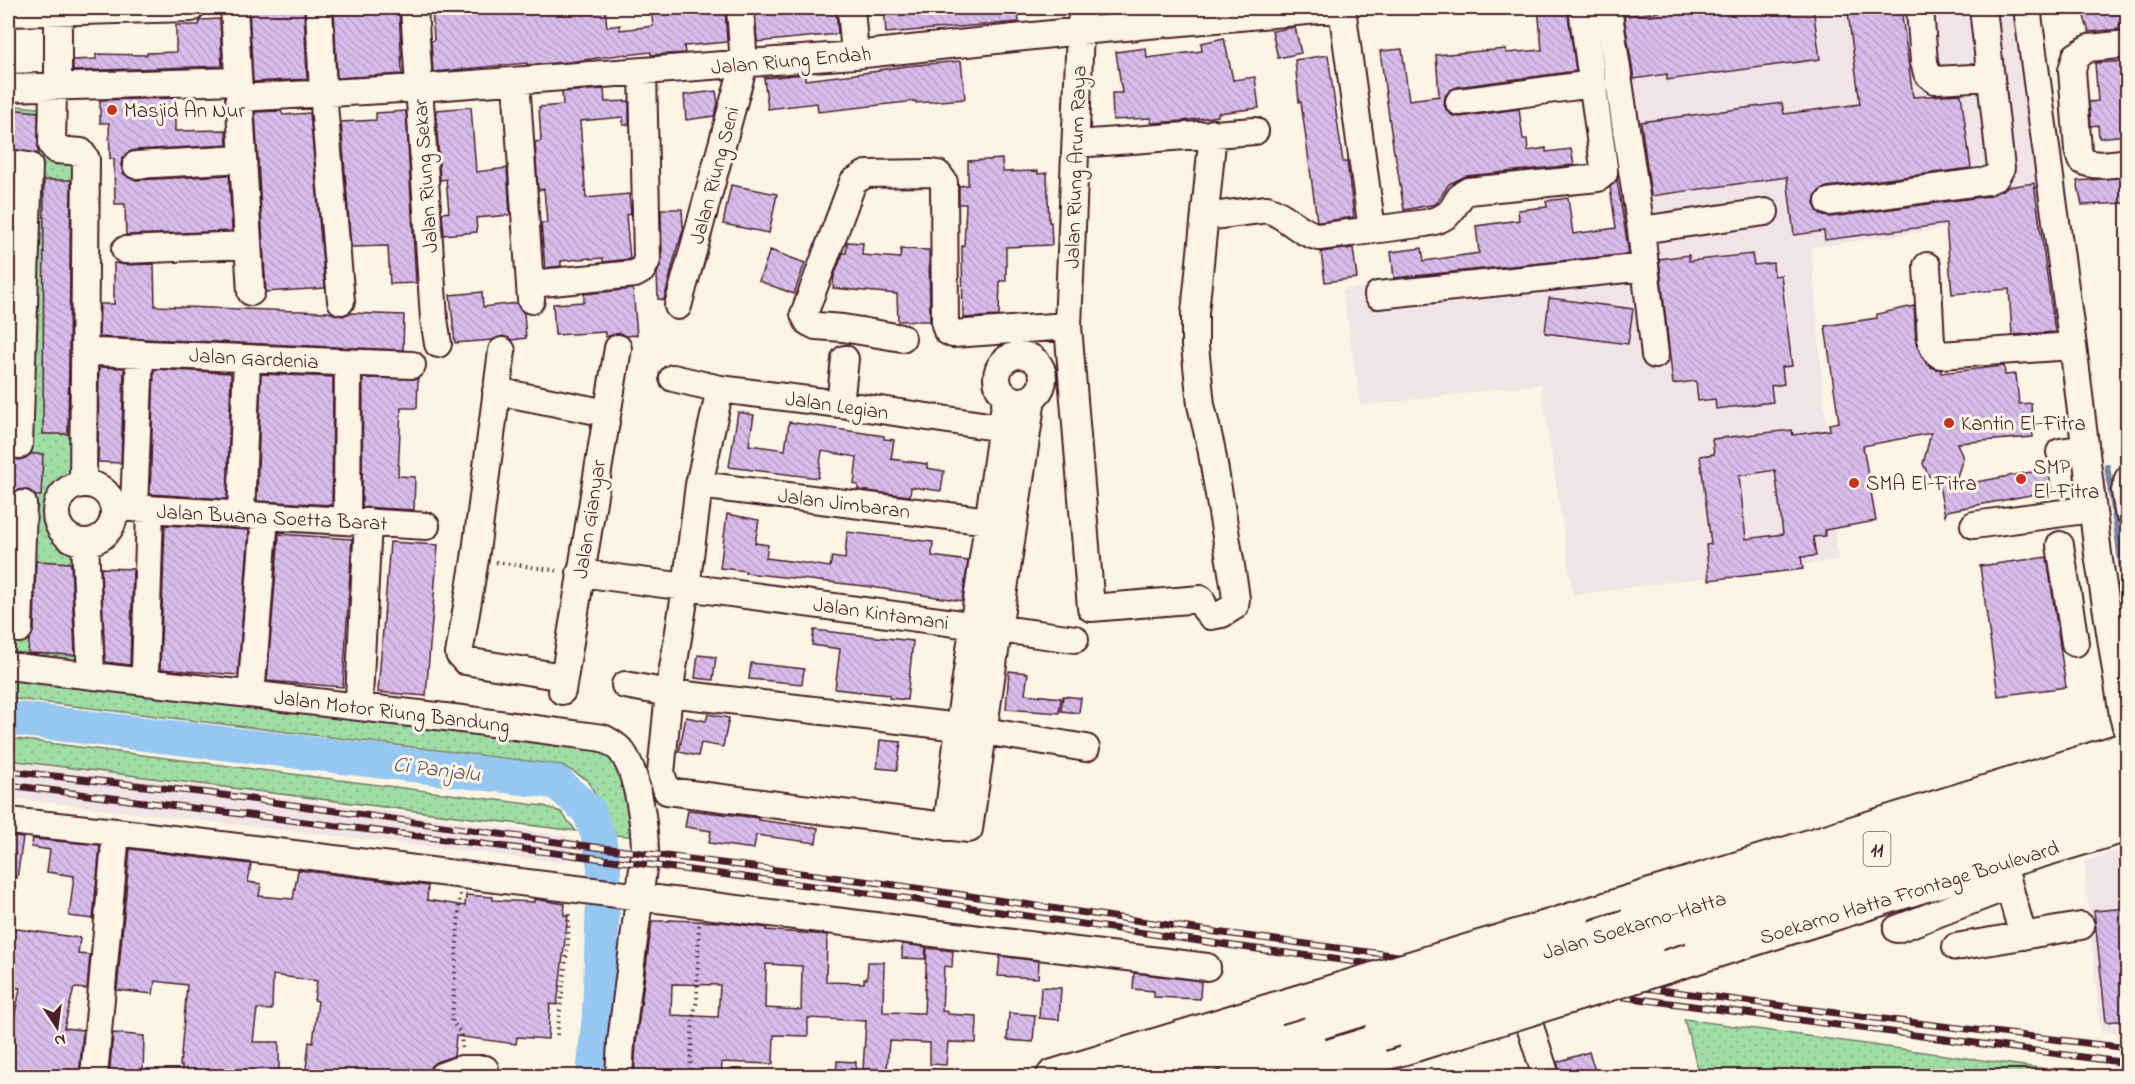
<svg xmlns="http://www.w3.org/2000/svg" width="2135" height="1084" font-family="'Indie Flower',sans-serif">
	<style>
		.built { fill: #f1e4e6 }
		.grass { fill: url(#grass-dots); stroke: #757e68; stroke-width: 1.5 }
		.lines { fill: none; stroke-linecap: round; stroke-linejoin: round }
		.stream { stroke: #7784a2; stroke-width: 6 }
		.river { stroke: #95c7f1; stroke-width: 34 }
		.building { fill: url(#building-back-hatch); stroke: #4a1f2b; stroke-width: 1.5; fill-rule: evenodd }
		.minor-casing { stroke: #4a1f2b; stroke-width: 30 }
		.major-casing { stroke: #4a1f2b; stroke-width: 36 }
		.highway-casing { stroke: #4a1f2b; stroke-width: 38 }
		.path { stroke: #4a1f2b; stroke-width: 4; stroke-dasharray: 1.5 4.5; stroke-linecap: butt }
		.minor { stroke: #fcf5e5; stroke-width: 26 }
		.major { stroke: #fcf5e5; stroke-width: 32 }
		.highway { stroke: #fcf5e5; stroke-width: 33 }
		.rail-casing { stroke: #4a1f2b; stroke-width: 7 }
		.rail { stroke: #fcf5e5; stroke-width: 4.5; stroke-dasharray: 14; stroke-linecap: butt }
		.major-bridge-casing { stroke: #4a1f2b; stroke-width: 36; stroke-linecap: butt }
		.highway-bridge-casing { stroke: #4a1f2b; stroke-width: 38; stroke-linecap: butt }
		.major-bridge { stroke: #fcf5e5; stroke-width: 32 }
		.highway-bridge { stroke: #fcf5e5; stroke-width: 33 }
		.poi-dot { fill: #c8321e; stroke: #fcf5e5; stroke-width: 2 }
		.labels { text-anchor: middle; stroke-width: 6; stroke-linejoin: round; paint-order: stroke }
		.shield { fill: #fcf5e5; stroke: #7f5f63; stroke-width: 1.5 }
		.shield-label { font-size: 20px; font-weight: bold; fill: #4a1f2b }
		.street-label { font-size: 21px; fill: #4a1f2b; stroke: #fcf5e5 }
		.poi-label { font-size: 21px; fill: #4a1f2b; stroke: #fcf5e5; text-anchor: start }
		.water-label { font-size: 22px; font-style: italic; fill: #605166; stroke: #fcf5e5 }
	</style>
	<defs>
		<pattern id="grass-dots" width="8" height="8" patternUnits="userSpaceOnUse" patternTransform="scale(1.5)"><rect width="8" height="8" fill="#a0dda4"/><path d="M2 2h.1M6 6h.1" fill="none" stroke="#8bbd8d" stroke-width="1.8" stroke-linecap="round"/></pattern>
		<pattern id="building-back-hatch" width="6" height="6" patternUnits="userSpaceOnUse" patternTransform="scale(1.5)"><rect width="6" height="6" fill="#d7bcea"/><path d="M-1 5l2 2M0 0l6 6M5-1l2 2" fill="none" stroke="#baa1c9"/></pattern>
	</defs>
	<rect width="100%" height="100%" fill="#fcf5e5"/>
	<filter id="ink" filterUnits="userSpaceOnUse"><feTurbulence type="fractalNoise" baseFrequency=".0167" numOctaves="2"/><feDisplacementMap in="SourceGraphic" scale="12" xChannelSelector="R" yChannelSelector="G"/><feConvolveMatrix kernelMatrix="1 2 1 2 8 2 1 2 1" color-interpolation-filters="sRGB"/></filter>
	<g filter="url(#ink)">
		<path class="built" d="M1590 8H2015L2048 215 1811 247 1838 560 1573 595 1541 384 1361 406 1342 290 1641 258 1631 175 1607 179Z
			M8 762 207 787 568 836 566 863 8 798Z
			M2127 848V1034L2100 1031 2084 861Z"/>
		<path class="grass" d="M8 105 48 109V154L76 155 75 481C45 496 43 529 75 544L85 667 8 657Z
			M8 678 565 741C575 743 588 744 597 749 628 765 628 807 635 837L606 834 602 808 588 780 561 765 8 698Z
			M8 738 544 806 561 812 576 831 8 760Z
			M1684 1019 2097 1076H1700Z"/>
		<g class="lines">
			<path class="stream" d="M2107 466 2118 538 2128 625"/>
			<path class="river" d="M8 718 556 782 589 811 599 839 604 867 599 1015 593 1076"/>
		</g>
		<path class="building" d="M249 8H304L307 79 253 82Z
			M334 8H399L402 74 337 78Z
			M432 8H605L607 27 620 25V30L653 26 651 8H725L727 42 684 46 685 53 651 55V52L626 55V54L569 62 527 65V63L433 72 431 41 434 40Z
			M755 8H836L838 34 757 42Z
			M884 8H1018L1019 22 886 33Z
			M1538 8H1567L1576 71 1457 87 1450 90 1445 96 1444 105 1447 111 1453 116 1460 117 1519 109 1523 139H1527L1528 151 1546 148V152L1571 149 1574 165 1466 176 1449 184 1436 204 1404 210 1395 153H1394L1380 51 1402 49 1409 100 1439 96 1436 55 1506 49V53L1542 50Z
			M1658 8H1813L1820 59 1667 80V74L1634 79 1624 16 1658 12Z
			M1879 8H1901L1913 97 1961 94 1971 168 1827 187 1820 190 1815 196 1814 203 1817 211 1823 216 1831 217 1989 196 2007 187 2034 183 2055 332 2012 335 2009 289 1952 294 1946 224 1825 240 1824 231 1794 235 1787 177 1651 196 1641 122 1782 103 1784 114 1860 104 1848 13Z
			M2081 8H2127V24L2119 25 2120 29 2089 32Z
			M220 19 222 66 73 71V60L96 59V54L147 55V53L176 52V25H199L200 20Z
			M1295 27 1301 53 1278 58 1272 31Z
			M1224 38 1233 80 1255 77 1259 108 1218 113V116L1183 121 1151 123V118L1113 120 1112 93H1122L1116 52 1146 48 1147 58 1202 51 1201 43Z
			M1328 55 1343 162H1347L1354 217 1320 222 1317 221 1301 102H1299L1295 60Z
			M961 61 965 99 916 103V101L818 112 817 103 768 109 764 78 805 74V80L879 71V70L906 66Z
			M2127 61V135L2099 138 2098 125 2091 126 2089 102 2098 101 2095 63Z
			M604 89 605 102 629 101V125H623V117L580 121 586 198 629 194 631 214 626 215 630 259 603 262V258L590 259V258L561 261V266L545 268 541 223H547L544 189 538 190 535 142 541 141 539 107 563 105 562 92Z
			M716 91 718 104 714 116 686 120 684 95Z
			M175 98V131L226 130 227 145 135 150 127 153 122 159 121 165 123 173 129 178 137 180 229 175 232 231 126 235 125 204H115L114 159H110L109 123H100V100Z
			M471 107 476 172 507 168 510 215 476 218 477 232 444 235 442 213 449 212 446 179 440 180 436 110Z
			M8 109 38 112V154L8 148Z
			M281 111 283 115 310 113 325 288 266 292 255 112Z
			M406 111 416 283 390 284 388 246 351 247 341 122 376 120V113Z
			M1002 159 1003 172 1038 171V174L1047 173 1049 222H1051L1052 245 1006 247V281H1000L999 316 963 318 962 246H964L966 204H959V186L968 185V161Z
			M2127 177V203L2082 205 2077 181Z
			M44 180H71L68 434H43Z
			M1617 180 1629 254 1394 278 1391 252 1422 248 1424 261 1479 253 1476 226 1519 220 1518 210 1547 207 1546 201 1568 198 1573 234 1616 228 1610 187Z
			M731 185 777 194 769 233 723 224Z
			M661 209H682L683 226H684L679 244H678L664 300 658 299 657 273 662 260Z
			M847 242 863 243 862 255 900 258 901 249 929 250 930 321H898L897 294 833 288 834 276 843 253H846Z
			M1353 248 1357 278 1325 282 1321 252Z
			M770 250 805 263 794 294 759 281Z
			M1752 254 1754 265 1773 263 1774 276 1781 275 1792 366 1782 367 1784 384 1771 386 1773 402 1716 409 1715 399 1698 401 1696 381 1673 384 1659 259 1689 255V261Z
			M114 263 126 265 154 264 155 306 328 312 342 316 350 313 404 315 403 350 99 337 100 304H114Z
			M633 289 637 335 626 336 620 333 605 337V332L555 335 553 304 584 302V294Z
			M482 292 483 307 517 303 524 313 526 338 512 340 503 336 493 340 455 343 450 295Z
			M1549 298 1633 309 1628 344 1545 333Z
			M1914 306 1916 343 1926 363 1931 367 1941 370V373L2004 366 2005 375 2016 374 2019 404 2031 403 2033 437 1957 443 1963 458 1954 486 2048 469 2052 491 1947 511 1945 516 1938 481 1929 476 1923 464 1931 433 1863 446 1876 521 1825 530V536L1813 537 1816 556 1801 557 1803 569 1709 580 1706 545 1711 544 1700 456 1714 454 1712 439 1792 430 1793 435 1830 430 1829 424 1839 422 1825 326 1877 318V314ZM1775 470 1783 534 1746 539 1739 476Z
			M99 367 124 368 121 463 98 462Z
			M154 369 231 373 227 499 150 494Z
			M261 374 333 377 332 505 257 501Z
			M363 378 418 379 417 408H401L398 476 415 477 414 510 362 507Z
			M738 412 754 415 749 445 785 450 789 422 884 436V439L894 440 891 459 927 464V468L944 471 941 491 911 487 910 496 858 490V485L854 484 857 457 822 451 818 478 729 467Z
			M8 454 12 458 19 460 25 458 31 454H43L41 496H35L30 491 24 489 16 491 12 495 8 494Z
			M727 514 759 520 755 543 768 545 766 558 797 562 830 567 832 557 845 559 847 532 933 542 932 556 968 561 962 601 865 586 745 573 746 571 720 568Z
			M165 525 249 530 238 675 160 669Z
			M279 534 352 539 343 687 267 681Z
			M390 542 438 545 426 696 378 692Z
			M2047 557 2066 687 1998 696 1980 566Z
			M36 561 71 563 75 655 28 653 29 640 34 629Z
			M101 568 133 569 130 665 105 662Z
			M814 630 913 641 907 700 889 698V695L835 689 840 649 812 645Z
			M698 655 716 657 713 680 695 678Z
			M751 663 804 669 802 684 749 679Z
			M1009 671 1028 673 1025 694 1061 698 1059 713 1006 709Z
			M1063 696 1081 698 1079 713 1061 711Z
			M708 714 729 718 723 747 701 743 698 756 679 752 686 717 706 721Z
			M880 740 901 742 897 770 877 768Z
			M688 810 759 818 758 820 818 828 816 843 756 835 754 849 709 843 711 831 685 827Z
			M8 836 23 838 17 878 8 877Z
			M33 839 100 845 93 919 69 916 74 876 47 872 50 850 31 847Z
			M130 849 251 864 248 882 261 884 259 896 293 899 298 870 428 886 427 900 465 906 466 895 493 897V900L534 902V899L565 904 564 915H568L557 1005 550 1004 548 1039 517 1037 516 1044 456 1036 454 1056 436 1062 431 1066 428 1072H411V1077H305L309 1042 313 1043 318 1001 314 1000 317 981 273 975 272 1010 257 1009 253 1042H279V1077H181L182 1066H180L187 985 155 981 153 994 117 990Z
			M2127 908V1020L2106 1022 2094 911Z
			M669 920 721 922 767 928 766 930 827 935 826 982 864 983V979H867L868 962H884L883 1012 924 1013 927 948 953 951 952 967 944 966 942 1011 948 1012V1014L977 1016 976 1043 948 1042 946 1065 930 1064V1043L889 1041 887 1070 863 1069 866 1021 808 1018V1036L774 1035 773 1064 722 1062 721 1077H634L636 1043 652 921H669ZM766 964 802 966 801 1010 765 1008ZM672 984 720 985 718 1017 671 1015Z
			M11 928 80 938 78 954 90 955 87 989 74 988 64 1028 83 1030 79 1077H8V1033L11 1034 20 988 10 987 13 966 8 965V948Z
			M902 944 926 947 925 959 902 958Z
			M1000 956 1039 961 1038 978 998 976Z
			M1134 973 1201 981 1200 999 1154 997V991L1133 989Z
			M1041 987 1061 988 1059 1020 1039 1018Z
			M1009 1013 1035 1015 1033 1042 1007 1040Z
			M113 1033 144 1036 143 1077H109Z
			M1589 1052 1597 1077H1561L1557 1062Z
			M837 1061 856 1062 855 1077H836Z"/>
		<g class="lines">
			<defs>
				<path id="minor" d="M61 8 58 18V83L53 93 52 145 56 150 81 152 86 159 83 484
					M234 8 251 292
					M319 8 323 93 341 301
					M414 8 434 319 438 344
					M851 8 855 55
					M1083 8 1080 31 1068 326 1091 608 1201 599 1205 609 1211 616 1222 614 1235 606 1236 599 1234 584 1211 447 1201 405 1195 346V313L1213 133
					M1342 8 1372 230
					M1608 8 1641 230 1655 355
					M1920 8 1924 62 1927 73 1935 80 1991 77
					M2027 8 2075 361 2098 554 2123 716 2128 733
					M8 13 191 8
					M2128 44 2089 48 2076 56 2072 70 2078 150 2081 160C2095 168 2112 164 2128 162
					M516 81 531 300
					M8 88 238 81
					M239 98 419 88 855 55 1080 31 1341 8
					M1459 102 1593 84
					M1076 144 1255 131
					M8 163 29 166 19 445
					M136 165 243 159
					M1829 202 1987 181 1996 177 2001 168 1983 8
					M1205 217 1267 209C1287 215 1299 233 1319 237L1426 223C1434 221 1443 219 1449 213 1457 205 1457 196 1468 191L1598 178 1604 173V167L1582 8
					M1641 230 1765 212
					M125 250 248 245
					M1927 266 1931 342 1935 351 1940 355 2073 346
					M531 284 635 274 642 270 647 260 643 72
					M1378 295 1645 267
					M678 306 744 64 740 8
					M902 338 843 328 816 326 808 322 804 314 853 182 866 174 931 173 938 174 944 182 945 325 947 331 953 334 1068 326
					M502 351 475 559 459 654 465 661 563 677
					M96 352 412 365
					M997 378a23 23 0 1 1 46 0a23 23 0 1 1-46 0Z
					M673 378 720 389 840 404 1002 428
					M720 389 699 485 686 588 669 693 661 773 667 791 969 829 1032 398
					M496 391 607 413
					M840 404 845 359
					M2060 452 2085 448
					M2128 479 2125 491 2128 511
					M56 513a29 29 0 1 1 58 0a29 29 0 1 1-58 0Z
					M699 485 989 521
					M114 507 426 526
					M134 508 140 353
					M241 515 247 358
					M347 521 348 363
					M1974 525 2092 509
					M85 542 91 675
					M2060 545 2075 643
					M580 573 1075 639
					M19 629 23 504
					M8 666 462 719 603 738C610 742 618 746 622 752 638 773 645 827 645 853L621 1042 619 1076
					M145 672 150 510
					M252 684 265 516
					M625 685 669 693 959 727
					M562 691 618 348
					M359 698 368 522
					M984 731 1086 748
					M8 821 116 832 1207 967
					M947 827 959 727 1006 397
					M2009 886 2023 936
					M1897 929 2009 886 2003 864
					M1956 947 2081 926
					M1525 1011 1546 1076
					M94 1076 116 832
					M442 1076 461 1069H485"/>
				<path id="major" d="M1573 919 2128 748
					M1691 959 1926 885 2128 825
					M1053 1076 1277 1008
					M1307 1076 1415 1045"/>
				<path id="highway" d="M1627 927 2128 772
					M1646 949 2128 802
					M1139 1076 1320 1022
					M1237 1076 1380 1034"/>
			</defs>
			<use href="#minor" class="minor-casing"/>
			<use href="#major" class="major-casing"/>
			<use href="#highway" class="highway-casing"/>
			<path class="path" d="M496 562 560 571
				M460 894 452 1022 461 1033 462 1048
				M557 1035 568 943 569 910
				M690 1076 693 1017 697 1000 699 924"/>
			<use href="#minor" class="minor"/>
			<use href="#major" class="major"/>
			<use href="#highway" class="highway"/>
			<defs>
				<path id="rail" d="M8 771 208 793 571 844 888 884 1223 933 1875 1018 2128 1048
					M8 785 643 864 883 895 1234 946 2128 1063"/>
			</defs>
			<use href="#rail" class="rail-casing"/>
			<use href="#rail" class="rail"/>
			<defs>
				<path id="major-bridge" d="M1277 1008 1573 919
					M1415 1045 1691 959"/>
				<path id="highway-bridge" d="M1320 1022 1627 927
					M1380 1034 1646 949"/>
			</defs>
			<use href="#major-bridge" class="major-bridge-casing"/>
			<use href="#highway-bridge" class="highway-bridge-casing"/>
			<use href="#major-bridge" class="major-bridge"/>
			<use href="#highway-bridge" class="highway-bridge"/>
		</g>
	</g>
	<g class="poi-dot">
		<circle cx="112" cy="110" r="6"/>
		<circle cx="1949" cy="423" r="6"/>
		<circle cx="2021" cy="479" r="6"/>
		<circle cx="1854" cy="483" r="6"/>
	</g>
	<g class="labels">
		<rect class="shield" x="1863.5" y="832" width="27" height="34" rx="4.5"/>
		<g class="shield-label">
			<text x="1877" y="856">11</text>
		</g>
		<g class="street-label">
			<text transform="translate(791 60) rotate(-5)" y="7">Jalan Riung Endah</text>
			<text transform="translate(1075 167) rotate(-88)" y="7">Jalan Riung Arum Raya</text>
			<text transform="translate(714 175) rotate(-75)" y="7">Jalan Riung Seni</text>
			<text transform="translate(425 176) rotate(-94)" y="7">Jalan Riung Sekar</text>
			<text transform="translate(254 358) rotate(3)" y="7">Jalan Gardenia</text>
			<text transform="translate(837 405) rotate(8)" y="7">Jalan Legian</text>
			<text transform="translate(844 503) rotate(7)" y="7">Jalan Jimbaran</text>
			<text transform="translate(272 517) rotate(3)" y="7">Jalan Buana Soetta Barat</text>
			<text transform="translate(589 519) rotate(-81)" y="7">Jalan Gianyar</text>
			<text transform="translate(881 613) rotate(8)" y="7">Jalan Kintamani</text>
			<text transform="translate(392 711) rotate(7)" y="7">Jalan Motor Riung Bandung</text>
			<text transform="translate(1909 892) rotate(-17)" y="7">Soekarno Hatta Frontage Boulevard</text>
			<text transform="translate(1634 925) rotate(-17)" y="7">Jalan Soekarno-Hatta</text>
		</g>
		<g class="poi-label">
			<text x="124" y="117">Masjid An Nur</text>
			<text x="1961" y="430">Kantin El-Fitra</text>
			<text x="2033" y="474">SMP<tspan x="2033" dy="24">El-Fitra</tspan></text>
			<text x="1866" y="490">SMA El-Fitra</text>
		</g>
		<g class="water-label">
			<text transform="translate(437 768) rotate(7)" y="8">Ci Panjalu</text>
		</g>
	</g>
	<rect width="2135" height="1084" fill="none" stroke="#fcf5e5" stroke-width="30"/>
	<rect x="15" y="15" width="2105" height="1054" fill="none" stroke="#4a1f2b" stroke-width="2" filter="url(#ink)"/>
	<g transform="translate(57 1027) rotate(167)" stroke="#fcf5e5" stroke-width="4.5" paint-order="stroke">
	<path d="M0-4.5L10 22L0 15L-10 22Z" fill="#4a1f2b"/>
	<text y="-9" font-size="16" font-weight="bold" text-anchor="middle" fill="#4a1f2b">N</text>
	</g>
</svg>
